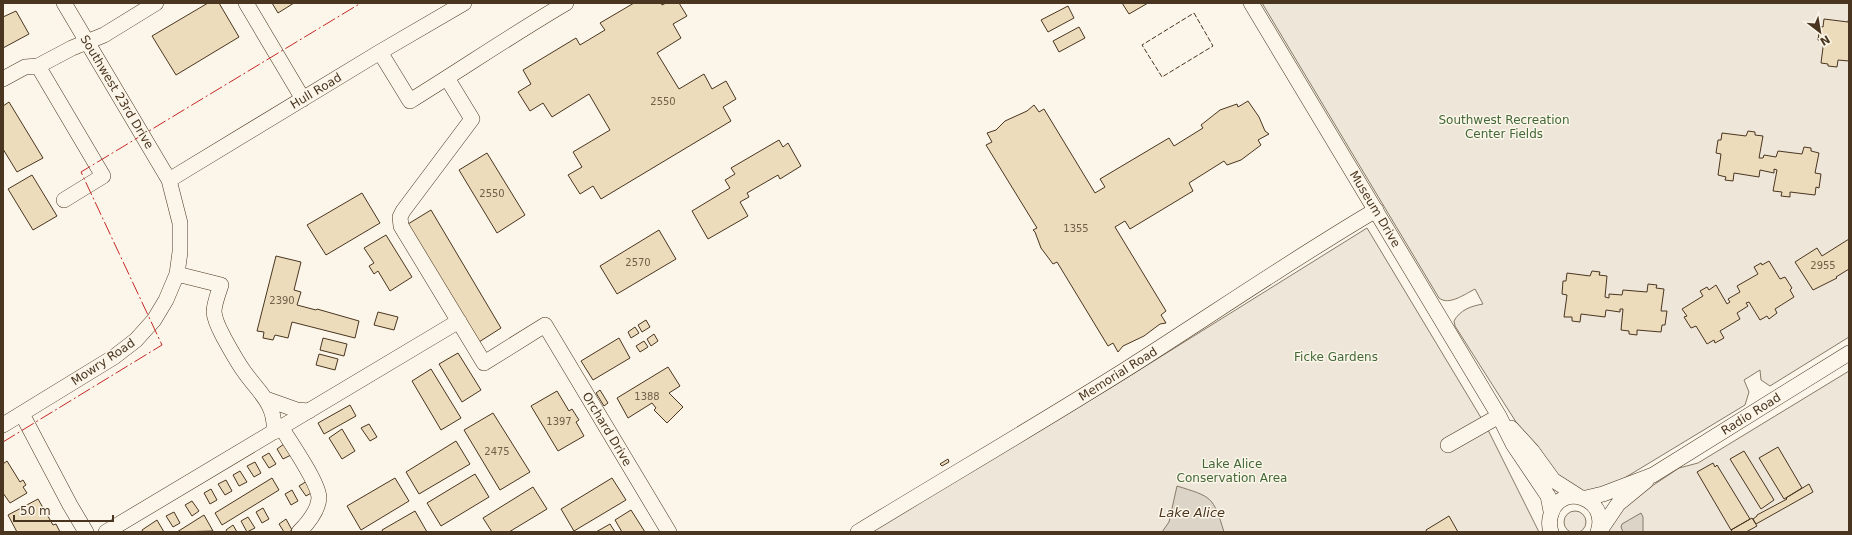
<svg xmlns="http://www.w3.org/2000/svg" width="1852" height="535" font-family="'DejaVu Sans',sans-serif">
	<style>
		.green { fill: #ede6d9; stroke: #887966 }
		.water { fill: #dcd4c6; stroke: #887966 }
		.building { fill: #ecdcbc; stroke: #4a3520 }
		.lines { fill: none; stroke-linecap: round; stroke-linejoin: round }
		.minor-casing { stroke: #4a3520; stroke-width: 16 }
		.minor { stroke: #fbf6e9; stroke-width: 15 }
		.fence { stroke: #4a3520; stroke-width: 1; stroke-dasharray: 5 2; stroke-linecap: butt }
		.power { stroke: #c62828; stroke-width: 1; stroke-dasharray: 14 3 2 3; stroke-linecap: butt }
		.labels { text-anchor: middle; stroke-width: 3; stroke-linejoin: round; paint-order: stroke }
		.number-label { font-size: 10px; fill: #725f47 }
		.street-label { font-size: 12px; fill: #4a3520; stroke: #fbf6e9 }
		.park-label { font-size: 12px; fill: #436837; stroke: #fbf6e9 }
		.water-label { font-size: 13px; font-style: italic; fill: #4a3520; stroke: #fbf6e9 }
	</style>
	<rect width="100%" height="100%" fill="#fbf6e9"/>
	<path class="green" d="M1262 3H1849V337L1770 386 1761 380 1760 370 1744 380 1749 392 1745 405 1603 491 1587 493 1565 484 1523 433 1455 326 1454 321C1460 310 1471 306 1483 304L1475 289C1465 294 1449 306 1439 298Z
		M1367 228 1486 426 1539 532H871L1112 387Z
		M1849 371V532H1605L1613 518 1631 500 1679 468 1698 463Z
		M1564 522a11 11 0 1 1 22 0a11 11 0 1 1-22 0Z"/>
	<path class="water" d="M1177 486C1212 497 1213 496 1224 532H1162L1169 522Z
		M1641 513 1643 517V532H1623L1621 527 1622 524Z"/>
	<path class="building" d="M208 3H219L239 37 176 75 152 36Z
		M272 3H294L278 13Z
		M634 3H661L662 5 666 3H679L687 16 673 24 681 38 657 53 679 89 704 74 712 89 726 81 736 99 723 107 731 121 601 199 593 186 580 194 568 175 582 167 573 152 610 130 589 94 552 117 543 103 530 111 518 92 531 84 523 70 576 38 580 45 605 30 600 23Z
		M1122 3H1148L1129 14Z
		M1068 6 1074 18 1048 32 1041 20Z
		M16 11 29 34 3 48V17Z
		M1849 17V61L1838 60 1837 67 1828 66V64L1821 63 1824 40H1818L1820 26 1823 27 1824 19 1848 22Z
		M1079 27 1085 38 1059 52 1053 41Z
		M1248 101 1259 117 1265 131 1269 134 1258 140 1261 145 1241 160 1227 165 1224 161 1189 183 1193 191 1130 229 1125 221 1115 227 1166 311 1161 315 1166 323 1160 324 1144 336 1123 346 1118 352 1113 343 1108 346 1057 262 1053 264 1041 248 1035 232 1033 230 1037 228 986 145 992 142 987 133 996 130 1005 121 1027 111 1034 105 1039 112 1044 109 1095 193 1105 187 1100 179 1169 138 1174 146 1203 128 1201 125 1220 110 1237 104 1238 107Z
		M9 102 43 158 17 172 3 149V106Z
		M1748 131 1755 132V135L1763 136 1759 158H1763L1764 155 1776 157 1778 151 1802 154 1804 147 1811 148V151L1819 153 1815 173 1821 174 1819 188 1816 187 1815 195 1790 192V197L1781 196 1782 192 1773 191 1777 170 1774 169V173L1760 170 1759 177 1734 173 1733 181 1725 180 1726 177 1718 175 1721 154 1716 153 1718 140H1721L1722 133 1746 136Z
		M779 140 783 147 788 143 801 166 780 179 778 175 747 193 749 197 740 202 748 216 708 239 692 211 730 188 725 180 735 174 731 168Z
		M487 153 525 215 497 233 459 170Z
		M32 175 57 216 33 230 8 189Z
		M362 193 380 223 326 255 307 225Z
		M431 210 501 328 479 342 408 224Z
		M659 230 676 259 617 294 600 266Z
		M386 235 412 277 390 291 378 271 374 274 369 266 374 263 364 248Z
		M1849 239V269L1836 277 1837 278 1813 290 1795 262 1817 248 1822 256Z
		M276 256 301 262 294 290 301 292 297 305 316 310 317 309 359 321 355 338 292 322 288 338 275 335 273 340 263 338 264 332 257 331Z
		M1769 261 1780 279 1785 277 1792 288 1790 290 1794 297 1775 309 1777 313 1769 319 1767 316 1760 320 1749 302 1746 303 1748 306 1737 313 1740 319 1720 331 1724 338 1715 343 1714 340 1707 344 1696 326 1691 328 1684 317 1687 316 1682 309 1703 296 1700 291 1707 287 1709 290 1716 285 1727 304 1730 302 1728 299 1740 292 1737 286 1758 274 1754 267 1761 263 1762 265Z
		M1592 271 1600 272 1599 275 1607 276 1605 297 1609 298V294L1622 295 1623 290 1647 292 1648 284 1657 285 1656 288 1664 289 1661 311H1667L1665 325H1662L1661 332 1637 330V335L1629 334V331L1621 330 1623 309H1620V312L1606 310 1605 317 1581 314 1580 322 1572 321V317H1564L1567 295 1562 294 1563 281H1566L1567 273 1590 276Z
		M378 312 398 317 394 330 374 325Z
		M646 320 650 327 642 332 638 325Z
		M635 327 639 333 631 338 628 332Z
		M654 334 658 341 651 346 647 339Z
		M323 338 347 344 344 356 320 350Z
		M619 338 630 358 593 380 581 361Z
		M644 341 648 347 640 352 636 346Z
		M458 353 481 390 462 402 439 364Z
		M319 354 338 359 335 370 316 365Z
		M668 367 680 386 669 393 683 407 667 423 654 410 656 408 652 403 628 418 617 398Z
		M431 369 461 418 441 430 412 381Z
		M600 390 608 403 604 406 596 393Z
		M557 391 569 411 572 409 579 420 576 422 584 436 558 451 531 406Z
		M350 405 356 416 324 434 318 423Z
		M493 413 530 472 500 490 464 430Z
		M369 424 377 437 370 441 361 428Z
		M342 429 355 451 342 459 329 438Z
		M456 441 470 464 419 494 406 472Z
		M284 444 291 455 283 459 277 449Z
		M1778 447 1802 488 1784 499 1759 458Z
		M1744 451 1774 500 1761 509 1730 459Z
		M269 453 276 464 269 468 262 457Z
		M948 459 949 462 942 466 940 464Z
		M7 461 20 482 23 480 26 485 23 487 27 493 10 503 3 493V464Z
		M255 462 261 473 254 477 247 466Z
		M1713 463 1715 467 1717 465 1750 519 1731 530 1697 472Z
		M240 471 247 482 239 486 233 475Z
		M475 474 489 497 441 526 427 503Z
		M272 478 279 490 222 525 215 513Z
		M395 478 409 501 361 530 347 506Z
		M612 478 626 500 574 531 561 509Z
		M226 480 232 491 225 495 218 484Z
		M307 481 313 492 306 496 299 486Z
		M1809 484 1813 492 1756 524 1753 519 1757 516V515L1787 499 1786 498Z
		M533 487 547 509 509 532H492L483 518Z
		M211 489 217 500 210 504 204 493Z
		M292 490 298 501 291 505 285 494Z
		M38 499 53 525 56 524 60 532H17L8 515Z
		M192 501 199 511 192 516 185 505Z
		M263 508 269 519 262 523 256 512Z
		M631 510 645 532H622L615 520Z
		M415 511 427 532H383L382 530Z
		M174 512 180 523 173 527 166 516Z
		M204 515 213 531 177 532Z
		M1449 516 1458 532H1427L1426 530Z
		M248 517 255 528 247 532 241 521Z
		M1752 518 1757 526 1746 532H1733L1731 530Z
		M286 519 292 530 289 532H284L279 524Z
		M157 520 164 532H143L142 530Z
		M610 524 615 532H596Z
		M233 525 237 532H227L226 530Z"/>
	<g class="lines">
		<defs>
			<path id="minor" d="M246 3 303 99
				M1251 3 1499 416 1513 444 1548 496 1551 511
				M380 52 410 101C462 69 513 34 566 3
				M38 66 103 176 64 200
				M447 78 472 119 403 211 400 217 401 226 484 363 545 325 669 532
				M3 79 25 67 38 66 72 48 104 35 156 3
				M169 180 380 52 464 3
				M177 274 221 285C218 294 214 304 214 312 215 322 220 330 224 338 230 349 236 360 243 370 258 392 276 403 274 432
				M266 399 297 410 309 411
				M22 414 70 505 86 532
				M3 425 114 357 136 340 154 320 166 300 177 274 180 252V223L169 180 64 3
				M281 427C290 442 319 483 319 498 318 511 308 523 299 532
				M1511 428 1532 451 1553 480 1578 496
				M1448 445 1499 416
				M1586 498 1603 494 1653 475 1849 353
				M106 532 459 321
				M858 532C948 477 1039 424 1128 368 1210 316 1291 260 1376 210
				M1551 532C1549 526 1549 520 1551 514 1560 482 1610 497 1598 532
				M1599 532 1618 504 1646 481"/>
		</defs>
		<use href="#minor" class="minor-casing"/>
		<use href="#minor" class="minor"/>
		<path class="fence" d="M1194 13 1213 46 1162 77 1142 45Z"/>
		<path class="power" d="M3 442 162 345 81 172 361 3"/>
	</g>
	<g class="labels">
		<g class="number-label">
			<text x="663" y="105">2550</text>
			<text x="492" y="197">2550</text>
			<text x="1076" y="232">1355</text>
			<text x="638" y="266">2570</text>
			<text x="1823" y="269">2955</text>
			<text x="282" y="304">2390</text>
			<text x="647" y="400">1388</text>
			<text x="559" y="425">1397</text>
			<text x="497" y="455">2475</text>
		</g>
		<g class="street-label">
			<text transform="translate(316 91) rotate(-31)" y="4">Hull Road</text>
			<text transform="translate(117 92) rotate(59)" y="4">Southwest 23rd Drive</text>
			<text transform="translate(1375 209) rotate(59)" y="4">Museum Drive</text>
			<text transform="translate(103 362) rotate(-34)" y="4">Mowry Road</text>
			<text transform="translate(1118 374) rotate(-32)" y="4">Memorial Road</text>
			<text transform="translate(1751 414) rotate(-32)" y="4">Radio Road</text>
			<text transform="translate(607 429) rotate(59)" y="4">Orchard Drive</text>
		</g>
		<g class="park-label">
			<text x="1504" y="124">Southwest Recreation<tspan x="1504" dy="14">Center Fields</tspan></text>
			<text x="1336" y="361">Ficke Gardens</text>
			<text x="1232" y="468">Lake Alice<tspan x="1232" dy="14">Conservation Area</tspan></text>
		</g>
		<g class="water-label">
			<text x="1192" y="517">Lake Alice</text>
		</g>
	</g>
	<rect width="1852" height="535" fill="none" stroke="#4a3520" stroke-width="8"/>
	<g transform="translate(1820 32) rotate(149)" stroke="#fbf6e9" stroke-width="3" paint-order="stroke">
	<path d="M0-3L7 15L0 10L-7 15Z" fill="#4a3520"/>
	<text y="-6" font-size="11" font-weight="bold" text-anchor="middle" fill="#4a3520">N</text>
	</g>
	<path d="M14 515v6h99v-6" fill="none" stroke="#4a3520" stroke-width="2"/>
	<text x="20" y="515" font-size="12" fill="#4a3520" stroke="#fbf6e9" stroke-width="3" paint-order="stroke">50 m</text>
</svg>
